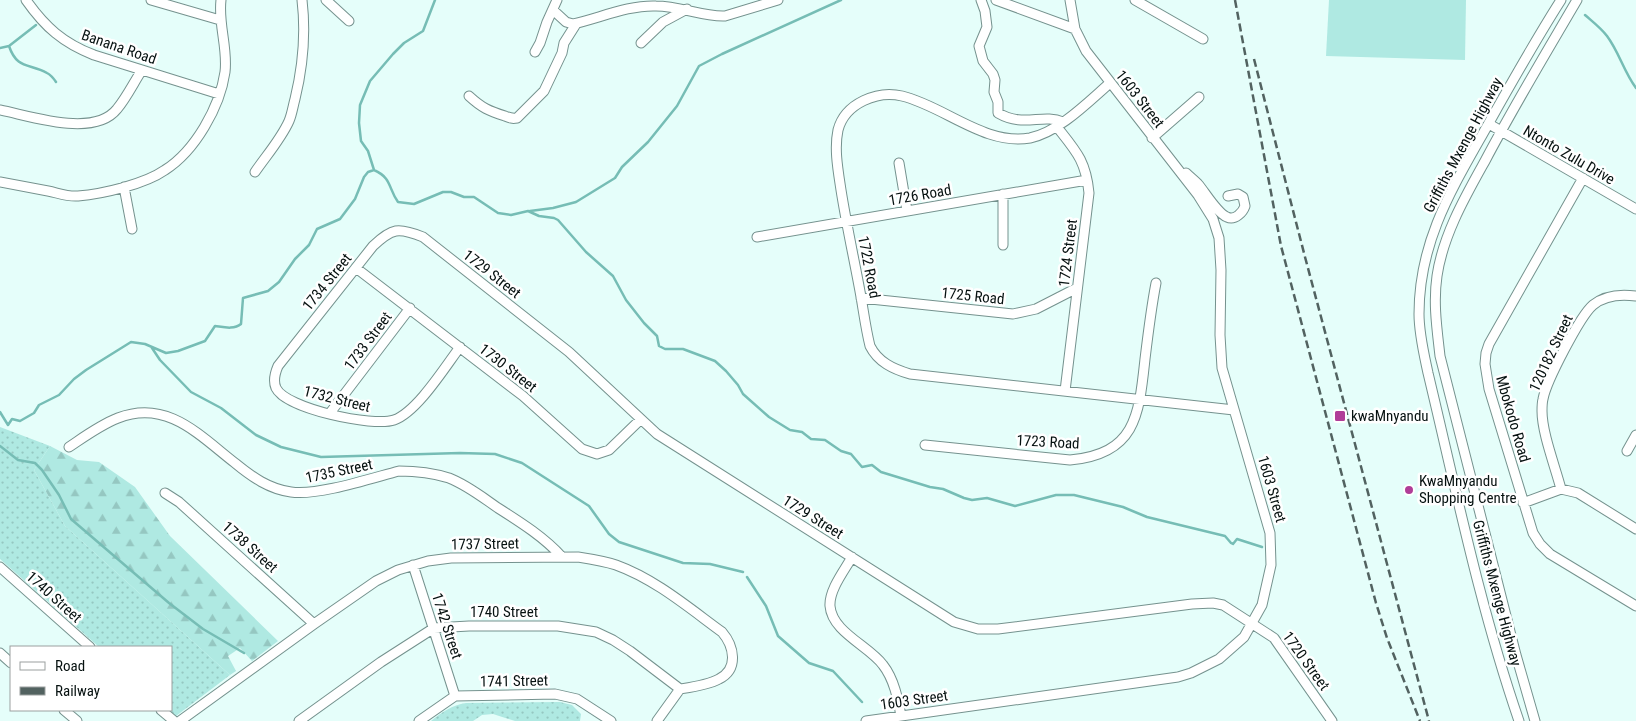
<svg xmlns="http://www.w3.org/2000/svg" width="1636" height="721" font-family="'Roboto Condensed',sans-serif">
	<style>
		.grass { fill: url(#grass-dots) }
		.forest { fill: url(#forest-firs) }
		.garden { fill: #afe9e2 }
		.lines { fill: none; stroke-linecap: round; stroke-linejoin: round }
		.stream { stroke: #76bdb5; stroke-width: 2.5 }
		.minor-casing { stroke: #75928e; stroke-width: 11 }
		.minor { stroke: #fff; stroke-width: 9 }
		.rail { stroke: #526260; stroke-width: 2.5; stroke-dasharray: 8 4; stroke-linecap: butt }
		.poi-dot { fill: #b03d98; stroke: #fff; stroke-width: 2 }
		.labels { text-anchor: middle; stroke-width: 5; stroke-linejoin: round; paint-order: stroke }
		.street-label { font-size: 15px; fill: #061110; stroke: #fff }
		.poi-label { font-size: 15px; fill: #061110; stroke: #fff; text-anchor: start }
	</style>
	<defs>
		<pattern id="grass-dots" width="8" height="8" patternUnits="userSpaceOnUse" patternTransform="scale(1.25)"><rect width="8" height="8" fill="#afe9e2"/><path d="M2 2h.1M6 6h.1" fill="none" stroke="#95c7c1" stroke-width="1.8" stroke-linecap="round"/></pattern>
		<pattern id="forest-firs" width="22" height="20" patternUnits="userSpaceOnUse" patternTransform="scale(1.25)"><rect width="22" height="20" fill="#afe9e2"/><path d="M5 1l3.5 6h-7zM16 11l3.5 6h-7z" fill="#95c7c1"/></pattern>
	</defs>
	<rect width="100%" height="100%" fill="#e5fefa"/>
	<path class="grass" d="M0 427 50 446 34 470 65 526 230 675 176 716 169 710H171V647H99L0 559Z
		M560 702 572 705 581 714 580 721H515L493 714 482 715 473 721H431C442 712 452 705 466 703Z"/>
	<path class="forest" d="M50 446 77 460 99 462 135 487 170 536 278 641 252 661 240 648 228 656 236 671 230 675 65 526 34 470Z"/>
	<path class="garden" d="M1329 0H1466L1465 60 1326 56Z"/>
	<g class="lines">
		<path class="stream" d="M1585 15C1593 22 1601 28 1607 36 1619 52 1624 72 1636 88
			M9 46C17 70 30 63 47 73 51 75 54 79 56 82
			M0 48 9 46 36 25
			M374 170 368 151 361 141 359 123 360 105 370 81 393 54 404 43 423 31 435 0
			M530 211 553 208 576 202 615 178 622 167 648 142 677 106 699 66 722 54 841 0
			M152 348 160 360 191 392 221 408 256 435 281 447 321 457 460 453 495 454 522 463 589 506 609 534 619 542 683 563 710 564 743 572
			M0 412 8 425 12 419 20 421 34 413 39 405 59 395 74 379 86 370 131 342 145 344 166 353 178 351 205 341 215 326C223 327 234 330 241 324L243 298 268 291 279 282 295 259 309 245 317 229 340 219 355 199 364 177 368 172 374 170C392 178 388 188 398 202L414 204 443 192H451L464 197H474L498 213 511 215 528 211 539 216 554 218 558 220 586 252 613 276 626 300 644 323 657 336 659 346 665 349H683L715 361 726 371 738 385 743 394 769 417 790 430 802 432 811 439 825 440 841 451 851 454 862 467 872 465 881 472 930 487 943 489 964 498 972 500 987 498 1015 506 1056 495H1074L1123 507 1147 517 1225 536 1231 543 1233 544 1237 539 1262 547
			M0 446 18 460 35 463 42 470 59 495 71 519 169 603 203 629 244 653
			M747 577 766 606 778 636 809 663 833 671 862 702"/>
		<defs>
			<path id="minor" d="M26 0C45 27 63 43 94 55L219 94
				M151 0 220 20
				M326 0 349 21
				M981 0 985 11 987 27 979 46 983 61 993 74 995 80 994 92 998 102V113C1024 128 1042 113 1063 122
				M996 0 1075 29
				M1135 0 1203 39
				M553 10 566 22 573 24C600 18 628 5 656 6 680 6 703 17 725 16L778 0
				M641 43 663 22 687 9
				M535 52 540 43 547 22 557 0
				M1110 83C1088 102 1059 132 1030 138 985 146 944 106 902 96 878 90 845 103 838 130 834 149 838 170 841 190 846 222 853 254 859 286 863 306 865 326 870 346 878 362 893 369 910 374L1234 410
				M469 96C482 108 489 111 505 116 510 118 512 119 517 118L544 91 562 53 564 43 576 24
				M0 110C31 116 94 138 117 109 127 97 134 82 142 70
				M1489 124 1636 209
				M1057 127C1076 151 1086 161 1089 193L1065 391
				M1152 138 1199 97
				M899 163 907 211
				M255 172C266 156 281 139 289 121 292 114 293 106 295 99 303 66 306 34 302 0
				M1186 173C1190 177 1194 180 1198 184 1205 192 1217 213 1227 217 1235 221 1243 212 1245 206L1243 197 1238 194 1228 196
				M1583 178 1489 344 1486 353 1485 364 1489 389 1533 533 1540 544 1550 554 1636 606
				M0 182C16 185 32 188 48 191 58 193 68 197 78 196 103 194 145 184 165 170 195 151 220 107 225 72 228 48 218 24 221 0
				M124 187 132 229
				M757 237 1087 180
				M1003 245V194
				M356 268 523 396 582 449 597 454 609 450 640 420
				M861 298 1013 314 1036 309 1077 288
				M460 347C445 367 417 412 394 420 373 427 286 409 276 388 273 381 275 373 278 366L373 246C392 228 398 227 423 237L569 352 657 434 954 622 978 629H998L1192 604 1213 603 1223 605 1274 638 1332 721
				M330 413 410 308
				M925 445 1070 460C1136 454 1139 415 1145 359 1148 334 1151 309 1156 283
				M69 447C84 437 100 425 118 418 167 399 199 435 235 463 252 477 269 489 291 492 318 496 372 478 399 471 415 471 433 473 449 478 467 485 482 497 498 508 520 522 544 537 562 557
				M1627 451 1636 435
				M1561 489C1555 466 1542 433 1542 411 1542 407 1542 403 1543 399 1546 382 1580 316 1593 305 1605 295 1621 294 1636 296
				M165 493 179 502 314 624
				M1523 503 1561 489 1578 493 1636 529
				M852 557C844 571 829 590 830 606 832 632 869 646 883 665 894 679 898 699 901 716
				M413 565 455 696
				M0 567 90 647
				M0 653 11 663
				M64 710 77 721
				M161 710 174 721
				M180 721 314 624 376 581 398 570 428 561 451 558 578 557C591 559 604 561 616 565 655 579 689 608 722 632 734 646 739 669 719 679 708 685 693 687 680 689
				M299 721 381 662 434 628 469 626H558L596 632 613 640 630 651 680 689
				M419 721 455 696 555 694 577 699 611 721
				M657 721 680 689
				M866 721 1178 677 1191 673 1219 659 1244 637 1262 605 1271 565 1270 533 1222 368 1220 335 1221 270 1219 238 1213 219 1198 195 1086 51 1075 29 1070 0
				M1519 721C1480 608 1456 490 1428 373 1424 354 1419 334 1419 314 1419 238 1455 184 1490 121 1513 80 1536 39 1561 0
				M1535 721 1516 655 1440 356C1437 329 1433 303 1437 276 1443 235 1465 197 1485 161 1514 106 1546 53 1577 0"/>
		</defs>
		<use href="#minor" class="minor-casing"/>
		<use href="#minor" class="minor"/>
		<path class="rail" d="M1235 0 1281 246 1376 603 1387 638 1420 721
			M1254 59 1305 257 1429 721"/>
	</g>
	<g class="poi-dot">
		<rect x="1334" y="410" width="12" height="12" rx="2.5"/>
		<circle cx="1409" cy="490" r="5"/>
	</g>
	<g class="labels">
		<g class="street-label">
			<text transform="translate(119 47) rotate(19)" y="5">Banana Road</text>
			<text transform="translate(1140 99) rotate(52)" y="5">1603 Street</text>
			<text transform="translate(1463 145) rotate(-62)" y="5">Griffiths Mxenge Highway</text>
			<text transform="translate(1569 155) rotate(30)" y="5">Ntonto Zulu Drive</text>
			<text transform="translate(920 195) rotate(-10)" y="5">1726 Road</text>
			<text transform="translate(1068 253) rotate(-83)" y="5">1724 Street</text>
			<text transform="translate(869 267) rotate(79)" y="5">1722 Road</text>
			<text transform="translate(492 274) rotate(38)" y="5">1729 Street</text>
			<text transform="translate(327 282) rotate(-51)" y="5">1734 Street</text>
			<text transform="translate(973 296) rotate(6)" y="5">1725 Road</text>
			<text transform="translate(368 341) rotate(-53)" y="5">1733 Street</text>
			<text transform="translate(1551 353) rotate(-65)" y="5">120182 Street</text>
			<text transform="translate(508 368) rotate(38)" y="5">1730 Street</text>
			<text transform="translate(337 399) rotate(14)" y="5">1732 Street</text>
			<text transform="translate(1513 419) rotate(74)" y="5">Mbokodo Road</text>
			<text transform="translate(1048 442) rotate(3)" y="5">1723 Road</text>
			<text transform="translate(339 471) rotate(-12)" y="5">1735 Street</text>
			<text transform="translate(1272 489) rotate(74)" y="5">1603 Street</text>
			<text transform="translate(813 517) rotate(32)" y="5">1729 Street</text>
			<text transform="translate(485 544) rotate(-1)" y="5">1737 Street</text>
			<text transform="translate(250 547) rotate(42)" y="5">1738 Street</text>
			<text transform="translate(1497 593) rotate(75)" y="5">Griffiths Mxenge Highway</text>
			<text transform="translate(54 597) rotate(42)" y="5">1740 Street</text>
			<text x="504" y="617">1740 Street</text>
			<text transform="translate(447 626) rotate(72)" y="5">1742 Street</text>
			<text transform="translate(1306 661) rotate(54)" y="5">1720 Street</text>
			<text transform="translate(514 681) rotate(-1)" y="5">1741 Street</text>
			<text transform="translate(914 700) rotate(-8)" y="5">1603 Street</text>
		</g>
		<g class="poi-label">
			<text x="1351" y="421">kwaMnyandu</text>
			<text x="1419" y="486">KwaMnyandu<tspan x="1419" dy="17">Shopping Centre</tspan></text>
		</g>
	</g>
	<rect x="10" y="646" width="162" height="65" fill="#ffffff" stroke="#9ba09f"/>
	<rect x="20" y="662" width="25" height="8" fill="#ffffff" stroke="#9ba09f"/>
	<text x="55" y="671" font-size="15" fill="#061110">Road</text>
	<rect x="20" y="687" width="25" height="8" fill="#526260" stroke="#9ba09f"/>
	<text x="55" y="696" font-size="15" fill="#061110">Railway</text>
</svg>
